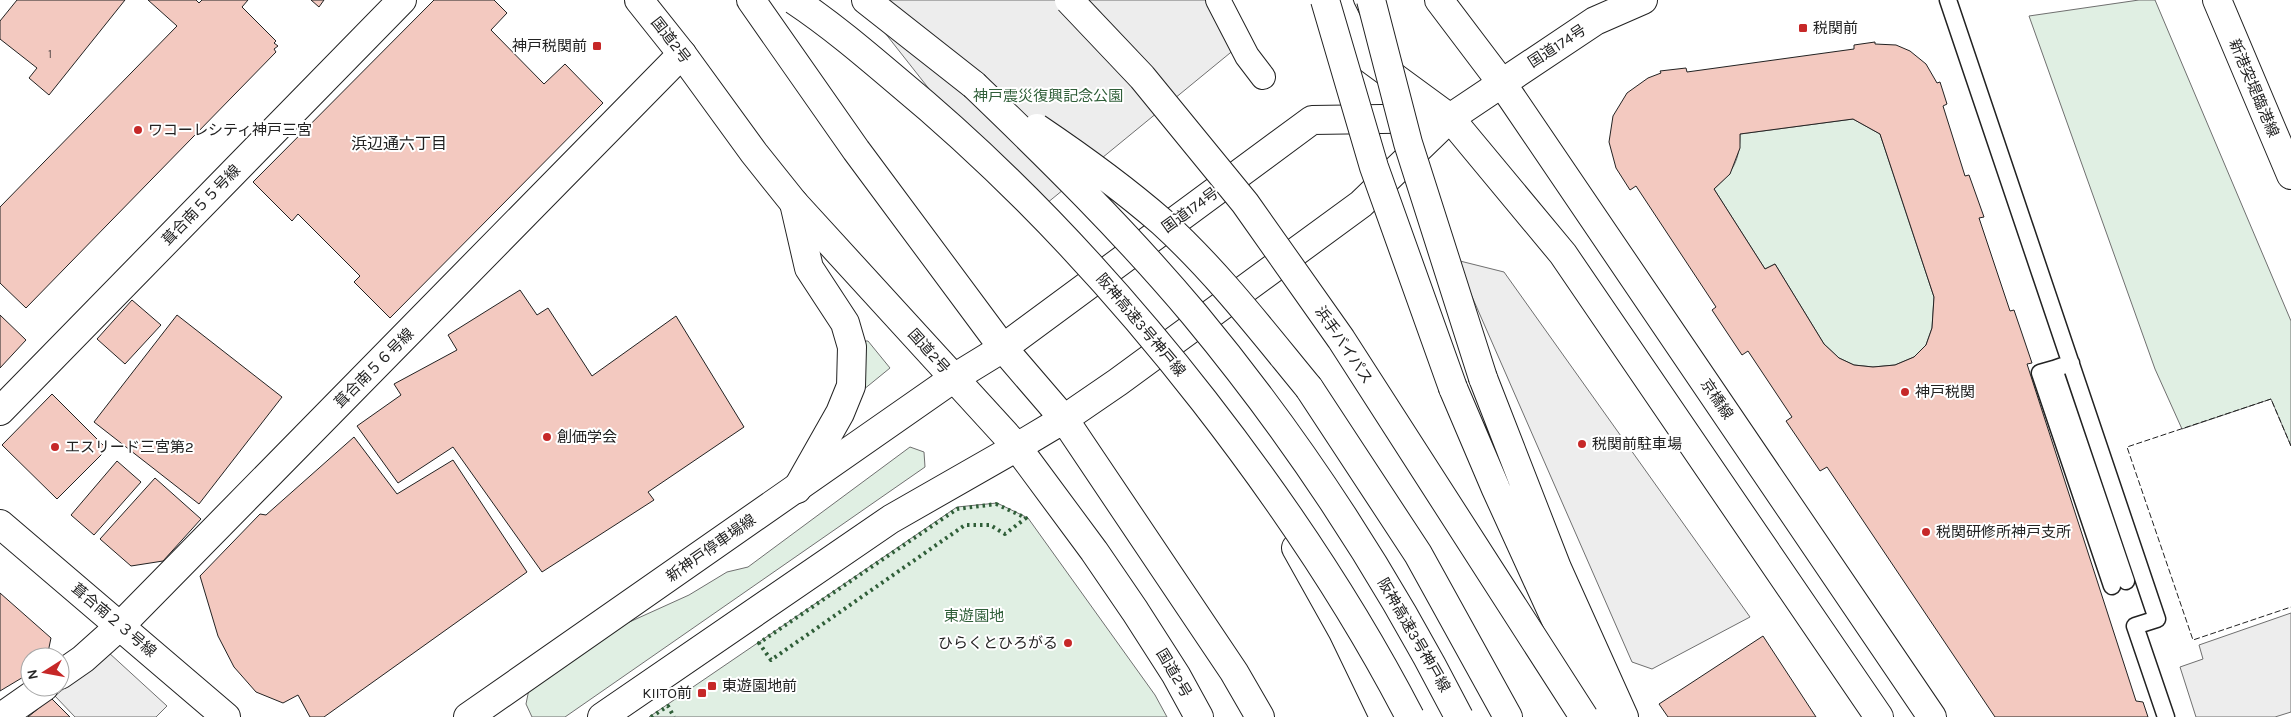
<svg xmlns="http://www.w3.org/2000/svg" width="2291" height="717" font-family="Karla,'Noto Sans JP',sans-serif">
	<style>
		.green { fill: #e0efe3; stroke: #6f6f6f }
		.parking { fill: #ededed; stroke: #6f6f6f }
		.building { fill: #f3c9c0; stroke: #222; fill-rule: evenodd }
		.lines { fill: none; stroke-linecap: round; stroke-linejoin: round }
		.service-casing { stroke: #222; stroke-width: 19 }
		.pedestrian-casing { stroke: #222; stroke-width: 26 }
		.minor-casing { stroke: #222; stroke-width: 30 }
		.tertiary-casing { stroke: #222; stroke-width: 30 }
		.primary-casing { stroke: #222; stroke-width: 30 }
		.trunk-casing { stroke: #222; stroke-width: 30 }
		.motorway-casing { stroke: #222; stroke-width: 30 }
		.service { stroke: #fff; stroke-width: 16 }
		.pedestrian { stroke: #fff; stroke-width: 24 }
		.minor { stroke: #fff; stroke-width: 28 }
		.tertiary { stroke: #fff; stroke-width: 28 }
		.primary { stroke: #fff; stroke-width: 28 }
		.trunk { stroke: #fff; stroke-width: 28 }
		.motorway { stroke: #fff; stroke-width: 28 }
		.minor-bridge-casing { stroke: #222; stroke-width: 30; stroke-linecap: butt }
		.tertiary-bridge-casing { stroke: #222; stroke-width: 30; stroke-linecap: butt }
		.motorway-bridge-casing { stroke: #222; stroke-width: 30; stroke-linecap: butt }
		.minor-bridge { stroke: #fff; stroke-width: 28 }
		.tertiary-bridge { stroke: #fff; stroke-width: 28 }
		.motorway-bridge { stroke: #fff; stroke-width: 28 }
		.hedge { stroke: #2f5e38; stroke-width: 4; stroke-dasharray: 2.5 4; stroke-linecap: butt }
		.fence { stroke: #222; stroke-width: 1; stroke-dasharray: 6 2.5; stroke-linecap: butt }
		.poi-dot { fill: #c62828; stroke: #fff; stroke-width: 2 }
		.labels { text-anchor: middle; stroke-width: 4; stroke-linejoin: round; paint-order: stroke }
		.number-label { font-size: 12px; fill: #564c4a }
		.poi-label { font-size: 15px; fill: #222; stroke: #fff; text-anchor: start }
		.street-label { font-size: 15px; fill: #222; stroke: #fff }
		.park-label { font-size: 15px; fill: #2f5e38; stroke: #fff }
		.neighbourhood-label { font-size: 16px; fill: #222; stroke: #fff }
	</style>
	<rect width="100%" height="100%" fill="#fff"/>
	<path class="green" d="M2139 0H2155L2291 321V446L2271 399 2182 429 2155 369 2029 16Z
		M1853 119 1880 134 1934 297 1932 328 1926 345 1914 357 1895 365 1873 367 1854 365 1839 358 1824 344 1775 264 1765 269 1714 189C1733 172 1740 160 1740 134Z
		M862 341H868L890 368 863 390Z
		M910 447 924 452 925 467 565 717H532L526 704 530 684 625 624 689 595 727 572 748 567Z
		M997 503 1028 518 1155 695 1167 717H649L957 507Z"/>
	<path class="parking" d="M859 0H1218L1241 44 1030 217Z
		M1456 260 1504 272 1750 617 1652 669 1632 662Z
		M2291 613V712L2275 717H2196L2180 667 2203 659 2199 645Z
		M108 652 167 706 156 717H75L55 696Z"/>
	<path class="building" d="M17 0H125L49 95 29 78 37 68 0 39V21Z
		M148 0H196L199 3 202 0H248L242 7 276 41 274 43 278 46 274 49 276 52 26 308 0 283V207L177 26Z
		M311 0H324L319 7Z
		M434 0H494L507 13 491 30 544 84 565 64 603 103 390 318 354 282 360 276 298 214 292 221 253 182Z
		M1875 42V44L1896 45 1910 51 1926 64 1937 83 1940 82 1947 104 1943 106 1965 176 1969 175 1984 217 1979 218 2010 311 2014 310 2032 363 2027 364 2136 701 2143 702 2148 717H1995L1827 467 1820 471 1786 421 1792 417 1748 351 1742 355 1712 310 1716 307 1636 186 1630 190 1616 168 1609 142 1613 116 1627 93 1648 78 1661 73 1660 71 1686 68 1687 72 1854 49V45ZM1853 119 1880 134 1934 297 1932 328 1926 345 1914 357 1895 365 1873 367 1854 365 1839 358 1824 344 1775 264 1765 269 1714 189 1730 174 1740 148V134Z
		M520 290 537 315 548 308 592 376 676 316 744 427 648 492 654 500 542 572 453 447 398 483 357 426 401 395 394 384 457 350 448 335Z
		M132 300 161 325 125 364 97 339Z
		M0 315 26 340 0 368Z
		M177 315 282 397 199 504 94 422Z
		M52 394 107 449 57 499 2 445Z
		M354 437 397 494 453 460 527 572 324 717H310L298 695 283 703 256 692 234 667 218 636 200 576 260 514 266 515Z
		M117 461 141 482 94 535 71 515Z
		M155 478 201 519 163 561 131 566 100 539Z
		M0 593 51 638 47 657H30V673L0 691Z
		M1763 636 1816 717H1668L1659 704Z
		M51 698 70 717H28Z"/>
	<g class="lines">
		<defs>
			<path id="service" d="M1948 0 2157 619 2135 626 2166 717
				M2071 363 2054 369 2126 581
				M2054 369 2040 373 2112 586"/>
			<path id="pedestrian" d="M1218 0 1247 56 1263 77"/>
			<path id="minor" d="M794 203 809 268 845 323 852 347 851 386 840 413 797 489
				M0 411 402 0
				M60 675 83 659 121 625 682 54
				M1 717 44 687"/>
			<path id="tertiary" d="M1338 0 1341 9 1364 55 1450 118 1563 254 1879 717
				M1439 0 1501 82 1932 717
				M2217 0 2291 175
				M1483 378 1557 568 1624 717
				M1453 388 1496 489 1600 717
				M0 524 226 717"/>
			<path id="primary" d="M468 717 954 378
				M602 717 891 519 1017 447"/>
			<path id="trunk" d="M639 0 682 54 754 153 794 203 1017 447 1094 551 1135 611 1176 675 1199 717
				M751 0 856 150 1003 348 1064 419 1234 672 1260 717
				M954 378 1003 348 1312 120 1450 118
				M1017 447 1064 419 1118 382 1361 204 1450 118 1595 21 1643 0"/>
			<path id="motorway" d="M866 0 974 85
				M1309 388 1418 554 1508 717
				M1296 548 1343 632 1384 717"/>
		</defs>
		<use href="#service" class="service-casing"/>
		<use href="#pedestrian" class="pedestrian-casing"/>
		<use href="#minor" class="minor-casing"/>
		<use href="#tertiary" class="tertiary-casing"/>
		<use href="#primary" class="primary-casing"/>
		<use href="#trunk" class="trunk-casing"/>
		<use href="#motorway" class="motorway-casing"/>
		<use href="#service" class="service"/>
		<use href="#pedestrian" class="pedestrian"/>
		<use href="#minor" class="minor"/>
		<use href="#tertiary" class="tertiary"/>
		<use href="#primary" class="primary"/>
		<use href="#trunk" class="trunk"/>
		<use href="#motorway" class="motorway"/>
		<defs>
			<path id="minor-bridge" d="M1371 0 1408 143 1483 378"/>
			<path id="tertiary-bridge" d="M1325 0 1374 167 1453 388"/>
			<path id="motorway-bridge" d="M794 0C830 24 863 52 896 80 1011 175 1112 283 1204 401 1281 500 1352 605 1410 717
				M1069 0 1142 77 1245 203 1341 339 1584 717
				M974 85C1050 158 1126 233 1194 314 1297 438 1386 574 1459 717
				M1037 128C1080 157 1123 188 1162 222 1217 272 1262 331 1309 388"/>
		</defs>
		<use href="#minor-bridge" class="minor-bridge-casing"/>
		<use href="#tertiary-bridge" class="tertiary-bridge-casing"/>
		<use href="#motorway-bridge" class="motorway-bridge-casing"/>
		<use href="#minor-bridge" class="minor-bridge"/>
		<use href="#tertiary-bridge" class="tertiary-bridge"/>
		<use href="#motorway-bridge" class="motorway-bridge"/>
		<path class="hedge" d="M996 504 1026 518 1005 534 990 525H965L771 660 759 643 957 509Z
			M651 717 668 706 674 717"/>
		<path class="fence" d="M2291 446 2271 399 2127 447 2193 640 2291 607"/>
	</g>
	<g class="poi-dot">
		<rect x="1798" y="23" width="10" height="10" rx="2.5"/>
		<rect x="592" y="41" width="10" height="10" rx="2.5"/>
		<circle cx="138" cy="130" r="5"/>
		<circle cx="1905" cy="392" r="5"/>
		<circle cx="547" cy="437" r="5"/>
		<circle cx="1582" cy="444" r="5"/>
		<circle cx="55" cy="447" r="5"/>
		<circle cx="1926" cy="532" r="5"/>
		<circle cx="1068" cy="643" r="5"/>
		<rect x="707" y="681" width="10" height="10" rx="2.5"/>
		<rect x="697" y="688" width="10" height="10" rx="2.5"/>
	</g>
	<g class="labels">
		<g class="number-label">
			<text x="50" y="58">1</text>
		</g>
		<g class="poi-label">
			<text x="1813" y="33">税関前</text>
			<text x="587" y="51" text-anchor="end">神戸税関前</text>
			<text x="148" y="135">ワコーレシティ神戸三宮</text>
			<text x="1915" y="397">神戸税関</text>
			<text x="557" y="442">創価学会</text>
			<text x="1592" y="449">税関前駐車場</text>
			<text x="65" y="452">エスリード三宮第2</text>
			<text x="1936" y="537">税関研修所神戸支所</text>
			<text x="1058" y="648" text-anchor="end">ひらくとひろがる</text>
			<text x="722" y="691">東遊園地前</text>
			<text x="692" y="698" text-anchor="end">KIITO前</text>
		</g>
		<g class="street-label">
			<text transform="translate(671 40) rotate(52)" y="5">国道2号</text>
			<text transform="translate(1557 46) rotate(-33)" y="5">国道174号</text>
			<text transform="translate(2254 88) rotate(67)" y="5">新港突堤臨港線</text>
			<text transform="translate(201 205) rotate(-46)" y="5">葺合南５５号線</text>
			<text transform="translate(1190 210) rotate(-36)" y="5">国道174号</text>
			<text transform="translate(1141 325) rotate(50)" y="5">阪神高速3号神戸線</text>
			<text transform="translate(1344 345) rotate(56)" y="5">浜手バイパス</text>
			<text transform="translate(929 351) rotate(48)" y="5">国道2号</text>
			<text transform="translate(374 368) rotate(-45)" y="5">葺合南５６号線</text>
			<text transform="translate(1717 399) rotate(56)" y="5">京橋線</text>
			<text transform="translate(711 548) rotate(-35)" y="5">新神戸停車場線</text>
			<text transform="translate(114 620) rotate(40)" y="5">葺合南２３号線</text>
			<text transform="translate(1414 635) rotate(60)" y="5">阪神高速3号神戸線</text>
			<text transform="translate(1174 673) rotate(59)" y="5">国道2号</text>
		</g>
		<g class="park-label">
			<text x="1048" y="101">神戸震災復興記念公園</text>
			<text x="974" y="621">東遊園地</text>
		</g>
		<g class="neighbourhood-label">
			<text x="399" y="149">浜辺通六丁目</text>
		</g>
	</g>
	<g transform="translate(45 672) rotate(259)"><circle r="24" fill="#ffffff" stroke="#a7a7a7"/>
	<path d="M0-4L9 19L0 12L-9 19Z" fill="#c62828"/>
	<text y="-8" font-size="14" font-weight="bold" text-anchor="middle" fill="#222222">N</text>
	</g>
</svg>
